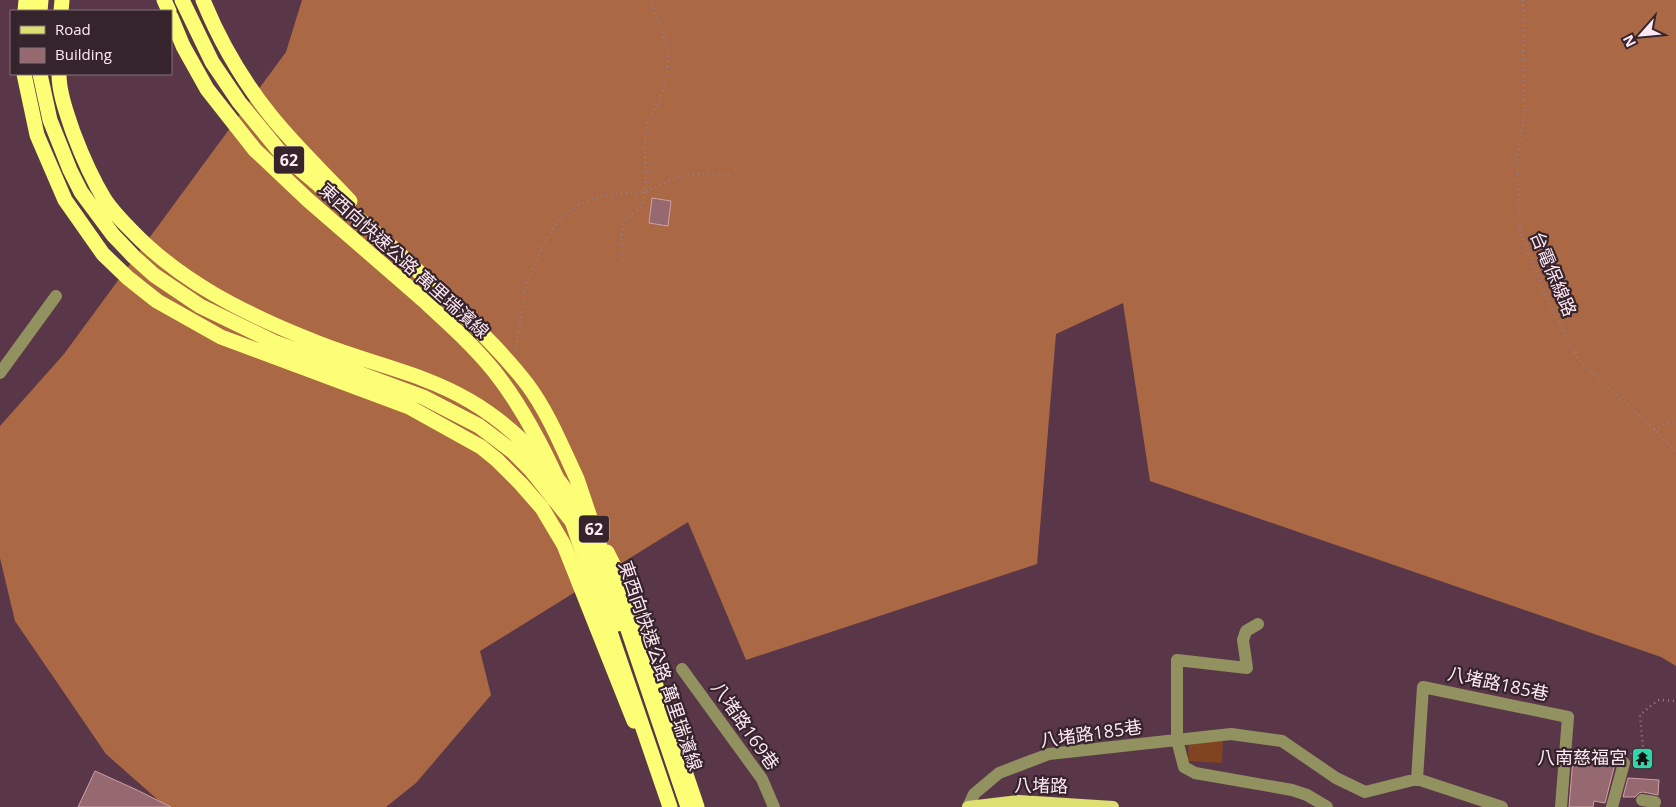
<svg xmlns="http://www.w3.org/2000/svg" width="1676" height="807" font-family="'Open Sans','Noto Sans TC',sans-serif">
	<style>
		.green { fill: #804420 }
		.forest { fill: #aa6944 }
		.building { fill: #95696f; stroke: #d0a0a7 }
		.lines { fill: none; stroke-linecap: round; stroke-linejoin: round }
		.path { stroke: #997b89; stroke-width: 2.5; stroke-dasharray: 1 4; stroke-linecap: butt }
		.minor { stroke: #91925f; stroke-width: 12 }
		.major { stroke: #dddf70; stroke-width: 12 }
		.highway { stroke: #fcfe75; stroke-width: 15 }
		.highway-bridge { stroke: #fcfe75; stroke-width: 15 }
		.labels { text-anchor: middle; stroke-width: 4.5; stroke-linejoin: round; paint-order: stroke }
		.shield { fill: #35242c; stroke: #c2adb7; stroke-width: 1 }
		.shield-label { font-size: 16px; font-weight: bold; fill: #ffe8f2 }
		.street-label { font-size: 18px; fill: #ffe8f2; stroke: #35242c }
		.poi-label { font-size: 18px; fill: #ffe8f2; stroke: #35242c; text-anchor: end }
	</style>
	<rect width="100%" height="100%" fill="#5a3748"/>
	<path class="green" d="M1189 738 1223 740 1222 763 1188 761Z"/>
	<path class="forest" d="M302 0H1676V666L1661 657 1150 481 1123 303 1056 334 1037 564 746 660 688 522 480 651 491 695 416 783 386 807H166L106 754 15 621 0 558V426L64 354 286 52Z"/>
	<path class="building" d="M652 198 671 201 668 226 649 223Z
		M1573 758 1616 760 1605 803 1594 801 1593 807H1569Z
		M95 771 137 790 171 807H78Z
		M1628 778 1659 780 1658 795 1643 792 1639 793 1635 797H1623Z"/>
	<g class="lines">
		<path class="path" d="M1523 0 1524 35 1523 59 1525 110 1517 158 1520 231 1546 296 1579 361 1654 429 1676 452
			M623 260C622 248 619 232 625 222 630 213 641 211 644 199 648 179 643 153 646 131 648 118 656 107 661 95 675 60 665 33 650 0
			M515 347C521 329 521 310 525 291 530 270 549 229 565 214 575 206 588 200 599 197 613 193 627 194 641 192 654 189 664 182 676 178 695 172 714 174 733 175
			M1654 429 1676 420
			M1631 754 1643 748 1640 715 1658 700 1676 701"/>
		<path class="minor" d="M0 373 56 296
			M1258 624 1246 631 1243 640 1247 668 1177 660V740L1184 767 1195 773 1292 790 1307 795 1327 807
			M682 669 762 779 774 807
			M1417 779 1423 687 1568 717 1561 807
			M1642 800 1655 802 1653 807
			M968 807 974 794 999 773 1049 754 1231 734 1282 741 1336 778 1365 792 1417 779 1502 807
			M1612 807 1624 763"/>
		<path class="major" d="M968 807 1019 801 1113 807"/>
		<path class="highway" d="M164 0 169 11
			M182 0 212 62 239 102 280 152 393 248 435 287
			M203 0C220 42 243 81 271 116 295 146 324 173 350 201
			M25 11 26 0
			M40 11 41 0
			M61 11 62 0
			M171 17 183 46 207 89 255 150 308 200 421 298
			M24 74 37 135 65 200 103 254 128 278 157 301 221 337 409 407 481 447 497 460 521 484 542 508 564 545 634 721
			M40 74 50 120 70 170 81 192 113 235 134 257 154 275 200 306 274 342 423 397 479 426 512 451 531 470 575 525 592 554 603 580 618 624
			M59 74C59 93 67 114 73 132 82 156 92 179 105 200 113 212 123 222 132 231 181 282 244 313 308 339 361 362 419 371 470 401 520 430 558 476 590 524
			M607 552 619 576 697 807"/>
		<path class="highway-bridge" d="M435 287C466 318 500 349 527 384 548 412 562 447 577 479L688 807
			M421 298C446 321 472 344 494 371 521 405 541 443 559 483L670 807"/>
	</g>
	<defs>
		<symbol id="temple-square" viewBox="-11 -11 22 22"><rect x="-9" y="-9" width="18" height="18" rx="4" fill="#32d4a9" stroke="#35242c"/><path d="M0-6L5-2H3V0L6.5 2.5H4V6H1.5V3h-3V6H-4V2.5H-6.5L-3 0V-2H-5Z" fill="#111"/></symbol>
	</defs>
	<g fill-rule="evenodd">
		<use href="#temple-square" x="1630" y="746" width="25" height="25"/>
	</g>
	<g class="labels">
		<g class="shield">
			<rect x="274" y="146.5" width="30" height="27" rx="4"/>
			<rect x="579" y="515.5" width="30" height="27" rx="4"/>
		</g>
		<g class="shield-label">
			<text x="289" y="166">62</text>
			<text x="594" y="535">62</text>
		</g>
		<g class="street-label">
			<text transform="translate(404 261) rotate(42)" y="6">東西向快速公路 萬里瑞濱線</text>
			<text transform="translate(1553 274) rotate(67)" y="6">台電保線路</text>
			<text transform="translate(660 666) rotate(71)" y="6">東西向快速公路 萬里瑞濱線</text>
			<text transform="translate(1498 684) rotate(12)" y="6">八堵路185巷</text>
			<text transform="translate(745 726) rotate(55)" y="6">八堵路169巷</text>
			<text transform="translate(1091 734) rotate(-8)" y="6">八堵路185巷</text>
			<text transform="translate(1041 786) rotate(1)" y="6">八堵路</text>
		</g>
		<g class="poi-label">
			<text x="1627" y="764">八南慈福宮</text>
		</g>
	</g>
	<rect x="10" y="10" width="162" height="65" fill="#35242c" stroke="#86727b"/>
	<rect x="20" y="26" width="25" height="8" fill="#dddf70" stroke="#86727b"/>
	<text x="55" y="35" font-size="15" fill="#ffe8f2">Road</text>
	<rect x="20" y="48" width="25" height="15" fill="#95696f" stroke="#86727b"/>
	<text x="55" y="60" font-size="15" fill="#ffe8f2">Building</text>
	<g transform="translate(1641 35) rotate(243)" stroke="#35242c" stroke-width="4" paint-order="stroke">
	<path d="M0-4L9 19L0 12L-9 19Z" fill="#ffe8f2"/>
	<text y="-8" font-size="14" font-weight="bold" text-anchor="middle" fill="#ffe8f2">N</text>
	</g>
</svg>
